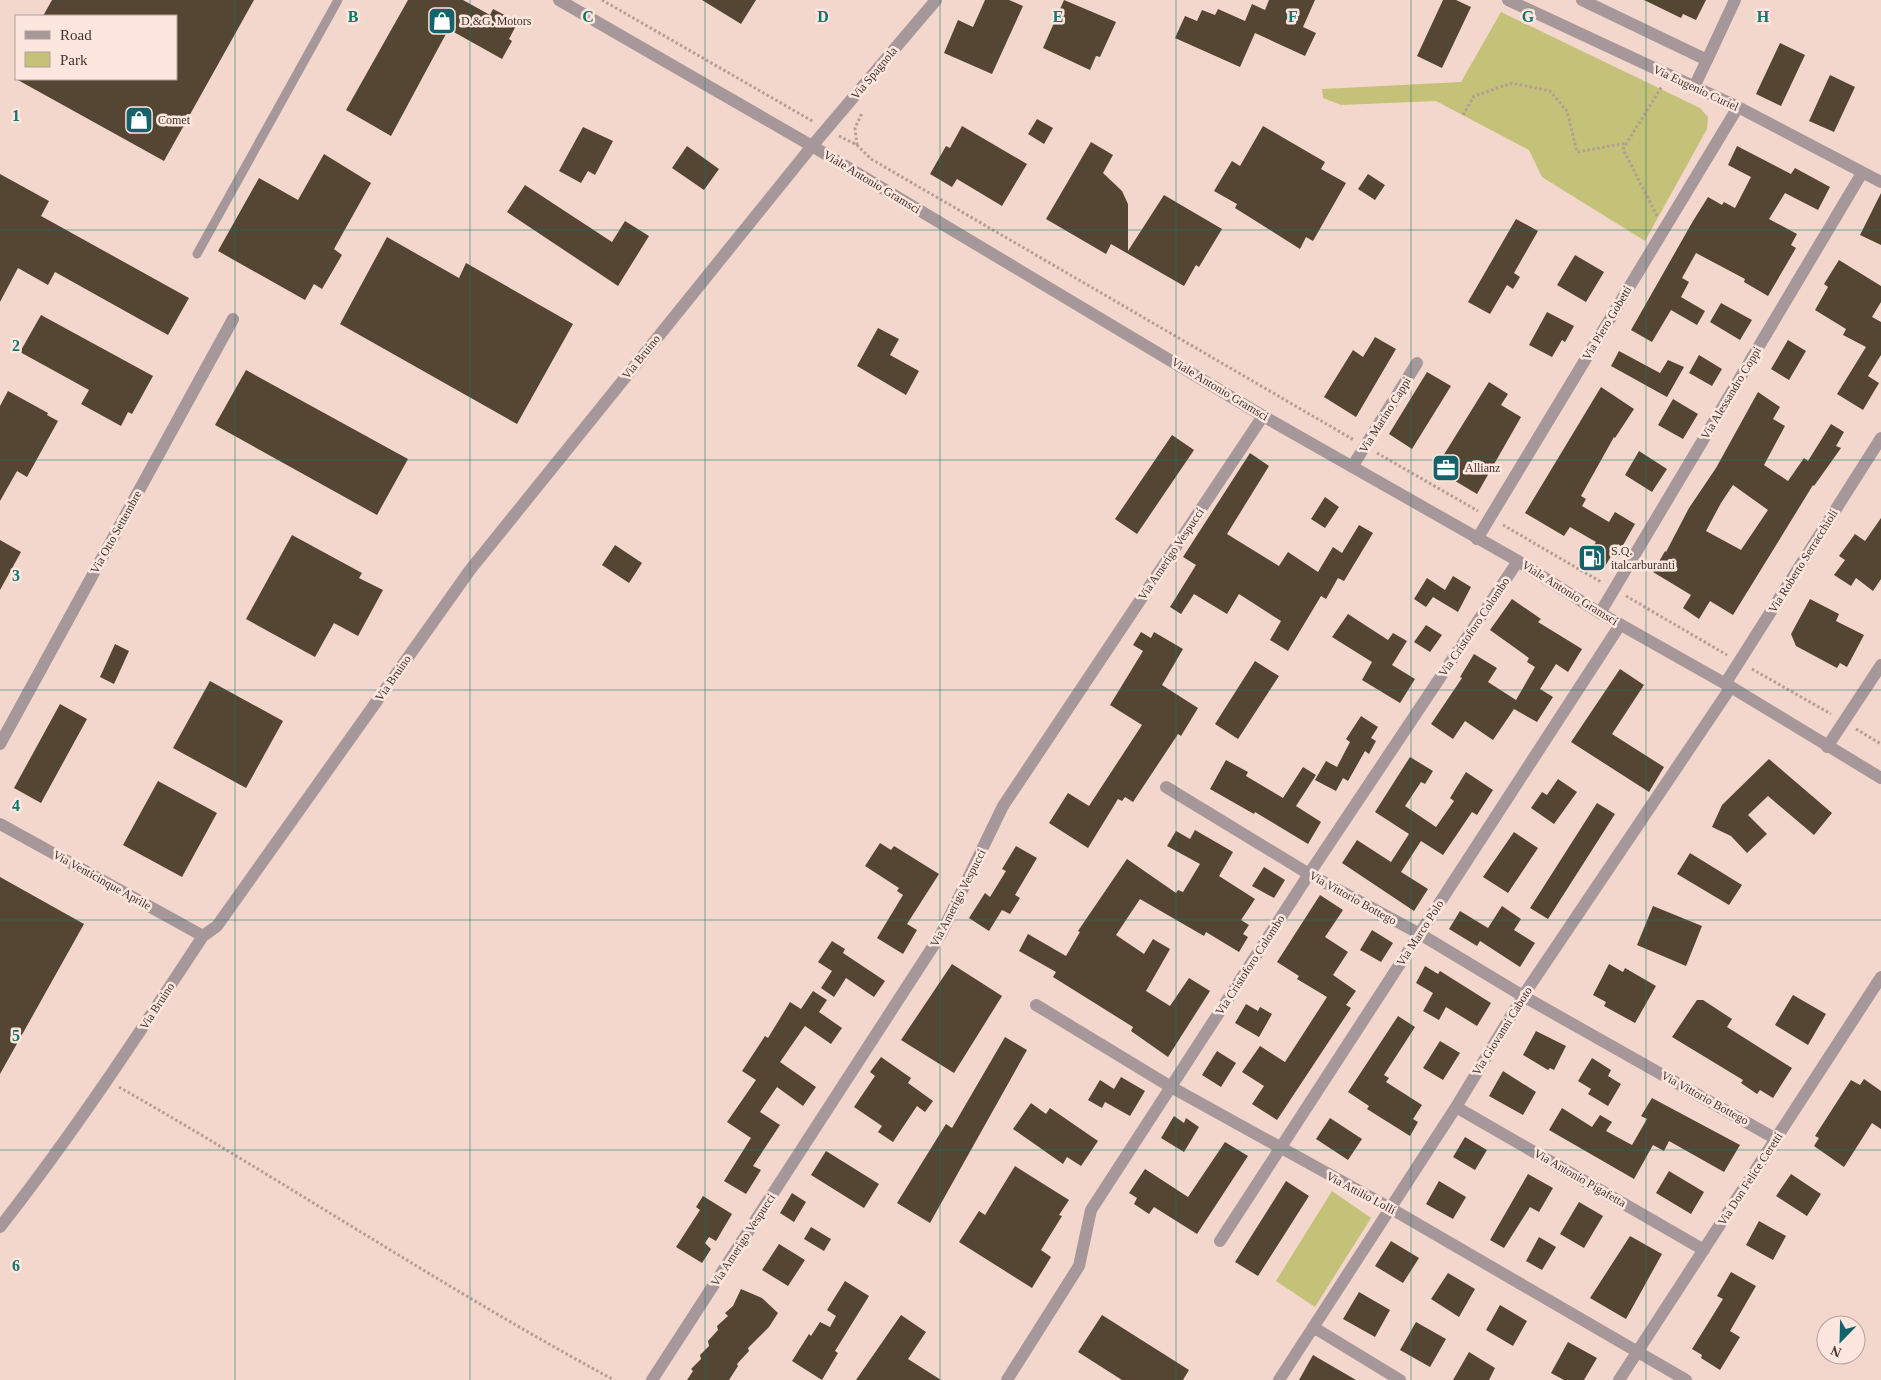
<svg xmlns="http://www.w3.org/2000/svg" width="1881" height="1380" font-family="Georgia,serif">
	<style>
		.green { fill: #c4c279 }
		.building { fill: #544633; fill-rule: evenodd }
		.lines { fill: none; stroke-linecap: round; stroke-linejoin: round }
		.path { stroke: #b49d95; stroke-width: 3; stroke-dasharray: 2.5 2.5; stroke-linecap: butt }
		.service { stroke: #a6989a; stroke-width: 9 }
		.minor { stroke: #a6989a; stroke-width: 12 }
		.tertiary { stroke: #a6989a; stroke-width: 12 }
		.grid { fill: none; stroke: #0f766e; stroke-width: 1; stroke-opacity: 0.55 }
		.labels { text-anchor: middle; stroke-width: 5; stroke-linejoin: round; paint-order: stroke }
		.poi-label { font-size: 12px; fill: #403430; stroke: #fde6dd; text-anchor: start }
		.street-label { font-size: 12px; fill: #403430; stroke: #fde6dd }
		.grid-label { font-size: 16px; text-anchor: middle; font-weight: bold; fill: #0f766e; stroke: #fde6dd; stroke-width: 5; stroke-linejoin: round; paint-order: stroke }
	</style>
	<rect width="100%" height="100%" fill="#f4d7cc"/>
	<path class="green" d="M1501 12 1700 108 1708 117 1707 129 1645 241 1542 177 1529 150 1436 101 1341 105 1323 98 1322 89 1461 82Z
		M1332 1191 1371 1218 1315 1307 1276 1281Z"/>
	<path class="building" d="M52 0H254L164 161 16 79H176V16H43Z
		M408 0H463L490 15 493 9 518 22 509 39 512 41 502 59 452 31 451 34 447 32 391 136 346 110Z
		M702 0H756L741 24Z
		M985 0H1009L1023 6 992 74 944 53 958 20 973 27Z
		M1064 0 1116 22 1100 57 1096 56 1090 70 1043 48Z
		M1269 0H1315L1303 27 1316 33 1305 56 1255 33 1240 67 1175 38 1185 16 1197 21 1202 10 1215 15 1218 9 1245 21 1252 4 1265 10Z
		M1443 0H1456L1471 7 1442 68 1417 56Z
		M1644 0H1706L1696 20 1683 14 1681 18Z
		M1780 43 1805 55 1781 106 1756 94Z
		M1830 75 1855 87 1834 132 1809 121Z
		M1037 119 1053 128 1044 144 1028 134Z
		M962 126 1027 164 1002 206 957 179 952 187 930 174 946 146 950 148Z
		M1263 126 1325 162 1321 169 1346 183 1313 241 1306 237 1300 249 1235 208 1237 204 1214 191 1232 161 1240 166Z
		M583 127 613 141 595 175 588 171 581 183 559 171Z
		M1091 142 1113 155 1103 173 1122 191 1128 204V251L1164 195 1222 229 1199 267 1196 265 1184 286 1111 244 1106 254 1046 219Z
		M687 146 719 169 704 190 672 168Z
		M1737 146 1791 174 1795 168 1830 187 1818 210 1785 193 1769 219 1797 234 1791 245 1796 248 1768 296 1744 282 1745 279 1696 253 1682 278 1689 282 1681 297 1705 311 1697 325 1671 310 1652 342 1631 330 1693 221 1708 197 1722 205 1724 202 1735 208 1751 177 1728 165Z
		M324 154 371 183 334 249 342 255 322 289 314 284 305 300 218 251 259 178 298 200Z
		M0 174 49 201 41 216 189 298 168 335 55 272 48 285 18 268 0 302Z
		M1368 174 1385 185 1375 200 1358 189Z
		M525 185 612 242 625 221 649 236 618 286 507 212Z
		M1881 193V245L1860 235Z
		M1516 219 1538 231 1514 273 1520 277 1513 289 1507 285 1490 314 1468 302Z
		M387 237 459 278 466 263 573 324 517 424 340 324Z
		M1575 255 1604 272 1586 302 1557 285Z
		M1839 260 1881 286V302L1872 317 1881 322V355L1868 376 1879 383 1863 410 1837 394 1866 347 1843 335 1846 329 1815 310 1828 287 1824 284Z
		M1721 303 1752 320 1740 340 1710 322Z
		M1547 312 1574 326 1565 342 1562 340 1552 357 1529 345Z
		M41 315 153 376 132 414 128 412 121 426 81 404 89 390 20 352Z
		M878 328 899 339 890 355 919 371 906 395 857 366Z
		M1375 337 1396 349 1356 417 1324 397 1353 350 1363 357Z
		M1788 340 1806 351 1789 380 1771 369Z
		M1619 351 1660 373 1668 360 1684 367 1667 397 1611 366Z
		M1699 355 1722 369 1712 386 1689 373Z
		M246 370 408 459 377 515 215 425Z
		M1427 372 1451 386 1412 449 1389 434Z
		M1489 382 1508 394 1501 405 1521 417 1477 494 1435 469Z
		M1601 387 1634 409 1615 438 1614 437 1581 496 1586 499 1582 506 1609 522 1615 512 1635 524 1622 547 1618 544 1603 570 1585 560 1596 542 1570 527 1564 536 1525 513Z
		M8 391 48 413 47 415 58 421 27 477 17 471 0 501V406Z
		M1758 392 1780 407 1773 419 1785 426 1764 465 1788 481 1804 458 1808 461 1831 424 1844 432 1836 446 1841 448 1814 486 1813 485 1733 615 1710 601 1699 619 1683 608 1691 595 1653 572 1665 551 1666 552 1689 508 1716 468ZM1733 485 1768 510 1741 550 1706 531 1721 503Z
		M1673 399 1698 414 1683 439 1658 425Z
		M1172 435 1194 450 1137 534 1115 519Z
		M1639 451 1667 469 1652 492 1625 475Z
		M1250 453 1269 466 1227 534 1279 566 1288 552 1318 572 1333 547 1342 553 1359 525 1373 533 1344 581 1338 578 1326 599 1321 596 1288 651 1270 640 1281 621 1239 594 1227 614 1194 594 1181 614 1170 607 1196 565 1183 557Z
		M1325 497 1339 507 1325 528 1311 519Z
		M1881 518V579L1873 591 1856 578 1851 586 1834 575 1845 560 1839 556 1855 534 1865 541Z
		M292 535 362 573 359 578 383 590 358 636 334 623 315 657 246 619Z
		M0 540 21 552 0 590Z
		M615 545 642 563 629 583 602 565Z
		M1453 576 1471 587 1458 612 1433 597 1426 607 1414 599 1427 578 1445 590Z
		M1512 599 1541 619 1538 622 1582 649 1568 672 1556 664 1540 689 1553 697 1537 722 1514 709 1493 740 1465 721 1453 739 1431 724 1462 678 1460 677 1474 654 1497 668 1488 682 1516 700 1535 667 1527 662 1529 658 1490 630Z
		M1810 599 1839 614 1836 621 1864 635 1847 667 1840 663 1837 668 1796 646 1791 634Z
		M1348 614 1388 640 1393 633 1407 641 1392 665 1415 679 1400 703 1362 680 1372 662 1332 637Z
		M1426 625 1442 635 1430 652 1414 642Z
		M1141 632 1151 638 1154 632 1183 649 1162 685 1198 708 1181 736 1178 734 1133 802 1125 797 1122 801 1118 799 1088 848 1049 823 1068 793 1089 806 1142 725 1110 705 1143 651 1133 645Z
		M115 644 129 651 114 684 100 677Z
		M1255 661 1279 676 1238 739 1215 724Z
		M1620 669 1644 685 1612 734 1664 767 1649 792 1571 742Z
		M210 681 283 721 246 788 173 748Z
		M60 704 87 719 41 803 14 788Z
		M1361 716 1378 727 1371 738 1376 741 1369 754 1365 751 1348 781 1343 778 1336 791 1315 780 1326 761 1337 767 1350 742 1346 739Z
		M1410 757 1433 771 1425 784 1421 782 1405 806 1436 827 1454 801 1450 798 1466 772 1493 790 1477 815 1472 812 1443 855 1421 841 1401 872 1428 889 1414 911 1342 863 1357 840 1391 862 1409 834 1375 812Z
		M1769 759 1832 813 1814 835 1768 796 1748 815 1767 834 1747 853 1731 836 1712 827 1722 805Z
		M1226 760 1248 772 1246 776 1283 798 1303 767 1316 775 1296 806 1321 822 1308 844 1255 812 1254 814 1210 789Z
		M1558 779 1577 792 1554 824 1531 808 1542 792 1547 795Z
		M158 781 217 813 182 877 123 845Z
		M1597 803 1615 814 1548 919 1530 908Z
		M1195 830 1233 852 1219 876 1255 899 1241 920 1249 925 1243 934 1248 937 1239 952 1206 932 1204 936 1140 899 1116 935 1144 954 1153 939 1170 949 1146 991 1170 1006 1189 978 1210 991 1168 1057 1131 1031 1133 1027 1053 977 1056 972 1019 951 1028 934 1066 956 1080 932 1078 931 1127 859 1176 893 1178 890 1183 892 1200 864 1167 846 1176 831 1190 839Z
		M1514 832 1538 848 1508 893 1483 877Z
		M880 843 891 850 894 846 939 874 907 924 917 930 903 954 877 938 903 895 897 891 899 888 865 866Z
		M1016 846 1037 858 1015 895 1020 898 1010 914 1002 910 989 931 969 918 985 893 990 897 1006 871 1002 869Z
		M1690 853 1742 885 1729 905 1677 874Z
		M1264 867 1285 880 1274 898 1252 886Z
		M0 877 84 924 0 1074Z
		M1320 895 1343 910 1325 937 1348 952 1333 975 1356 991 1346 1005 1351 1008 1277 1120 1252 1104 1264 1086 1242 1072 1260 1046 1285 1062 1327 997 1297 979 1299 976 1277 962Z
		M1502 906 1521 919 1514 930 1535 943 1520 967 1480 941 1477 946 1449 929 1460 911 1488 928Z
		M1653 906 1702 926 1686 966 1637 945Z
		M1372 930 1393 943 1381 962 1360 950Z
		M832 941 845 949 843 953 885 981 874 997 846 978 834 997 821 988 832 971 818 962Z
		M952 964 1002 996 954 1073 901 1040Z
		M1609 964 1623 972 1625 968 1656 986 1635 1023 1604 1006 1606 1002 1593 995Z
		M1425 966 1438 974 1440 971 1491 1003 1477 1026 1446 1007 1439 1020 1423 1011 1433 993 1416 983Z
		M813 991 827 1000 819 1012 842 1028 831 1044 805 1026 780 1062 816 1087 803 1106 777 1087 760 1112 780 1125 753 1166 761 1170 746 1194 724 1181 751 1138 727 1122 756 1080 742 1071 765 1036 768 1038 790 1002 801 1009Z
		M1793 995 1826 1014 1808 1045 1775 1025Z
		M1697 1000H1703L1732 1019 1727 1027 1792 1068 1773 1098 1760 1090 1757 1094 1741 1083 1743 1080 1672 1037Z
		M1246 1004 1258 1011 1260 1007 1272 1014 1259 1037 1235 1023Z
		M1398 1016 1415 1027 1384 1075 1389 1078 1386 1082 1422 1105 1413 1119 1418 1122 1410 1136 1367 1109 1369 1106 1348 1092Z
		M1536 1031 1566 1046 1554 1070 1550 1068 1548 1070 1523 1055Z
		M1005 1037 1027 1050 930 1223 897 1203 946 1124 952 1128Z
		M1440 1041 1460 1053 1443 1080 1423 1068Z
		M1217 1051 1236 1063 1221 1087 1202 1075Z
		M881 1057 911 1078 908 1083 933 1101 925 1112 917 1106 893 1142 878 1132 882 1126 854 1107 875 1076 870 1072Z
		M1592 1058 1611 1070 1608 1076 1621 1084 1608 1106 1588 1094 1591 1089 1578 1081Z
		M1503 1071 1536 1092 1523 1115 1489 1096Z
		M1121 1077 1145 1091 1130 1116 1105 1102 1102 1108 1088 1100 1100 1080 1114 1089Z
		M1864 1079 1881 1091V1129L1872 1123 1844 1167 1814 1146 1819 1138 1815 1136 1851 1080 1860 1085Z
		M1652 1098 1740 1145 1724 1172 1669 1141 1664 1151 1653 1145 1634 1179 1549 1130 1562 1108 1592 1127 1600 1115 1612 1122 1606 1131 1632 1145 1647 1119 1641 1116Z
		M1031 1103 1046 1114 1050 1108 1098 1141 1081 1166 1067 1157 1063 1164 1013 1129Z
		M1174 1116 1184 1123 1186 1118 1199 1127 1184 1152 1161 1138Z
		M1330 1118 1362 1139 1348 1160 1316 1139Z
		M1465 1137 1487 1150 1475 1170 1453 1157Z
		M1225 1142 1248 1156 1197 1234 1154 1207 1149 1214 1134 1204 1137 1198 1129 1193 1145 1169 1188 1197Z
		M826 1151 879 1184 864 1208 811 1175Z
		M1015 1166 1069 1200 1059 1215 1062 1216 1041 1250 1051 1257 1032 1288 959 1242 979 1211 985 1215Z
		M1669 1171 1704 1192 1691 1214 1656 1193Z
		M1528 1174 1553 1188 1539 1212 1530 1207 1504 1248 1490 1240Z
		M1791 1174 1821 1194 1807 1216 1776 1196Z
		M1286 1181 1309 1196 1258 1276 1235 1262Z
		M1439 1181 1466 1197 1453 1219 1426 1204Z
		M792 1193 806 1202 794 1222 780 1213Z
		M703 1196 732 1214 716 1241 709 1237 705 1243 711 1249 702 1263 676 1247 700 1210 696 1207Z
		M1579 1202 1603 1216 1584 1248 1560 1234Z
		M1759 1221 1786 1236 1773 1260 1746 1245Z
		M811 1227 831 1239 824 1251 804 1239Z
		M1630 1236 1662 1254 1626 1319 1590 1298Z
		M1539 1237 1556 1247 1542 1270 1526 1261Z
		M1391 1241 1419 1258 1403 1283 1375 1266Z
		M779 1244 805 1260 788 1286 762 1270Z
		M1731 1272 1756 1286 1730 1331 1740 1337 1720 1370 1701 1358 1702 1355 1692 1349 1723 1299 1717 1296Z
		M1448 1273 1475 1289 1459 1317 1431 1299Z
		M845 1281 869 1296 835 1351 838 1353 822 1380 792 1361 809 1334 811 1336 820 1322 830 1327 836 1316 827 1310Z
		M741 1289 762 1298 778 1313 769 1327 748 1348 749 1351 737 1364 738 1366 729 1380H687L693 1371 691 1369 701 1359 700 1355 709 1346 708 1341 718 1330 717 1326 728 1316 725 1313 733 1306Z
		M1359 1292 1390 1310 1375 1337 1343 1319Z
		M1500 1305 1527 1321 1513 1346 1486 1330Z
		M901 1315 926 1332 908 1359 941 1380H856Z
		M1102 1315 1189 1370 1183 1380H1122L1078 1352Z
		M1416 1322 1446 1339 1430 1367 1400 1350Z
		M1568 1342 1597 1358 1584 1380H1564L1551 1373Z
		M1469 1352 1495 1368 1489 1380H1453Z
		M1313 1355 1356 1380H1299Z"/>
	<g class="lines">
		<path class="path" d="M602 0 814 122
			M1463 115 1474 96 1512 83 1550 91 1567 111 1577 152 1627 143
			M839 136 857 145 871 159 1354 440
			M857 145 855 128 862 113
			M1657 216 1623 149 1662 86
			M1377 453 1478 511
			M1503 525 1601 582
			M1626 596 1727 655
			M1752 669 1831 714
			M1856 729 1881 744
			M119 1087C286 1182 445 1289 614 1380"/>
		<path class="service" d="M197 254 338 0"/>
		<path class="minor" d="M1508 0 1738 107 1881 182
			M1582 0 1707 60 1735 0
			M1694 87 1707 60
			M1352 467 1417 363
			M1477 539 1738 107
			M1600 613 1862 173
			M1725 684 1881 438
			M0 744 233 319
			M1827 747 1881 665
			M1166 787 1309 874 1420 934 1523 996 1776 1139
			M0 824 203 936
			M1036 1005 1171 1087 1390 1208 1686 1380
			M1456 1107 1704 1250
			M0 1227C73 1134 138 1035 203 936L217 926 470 570 812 146 936 0
			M1220 1241 1620 625
			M1313 1327 1400 1380
			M652 1380 941 934 1003 806 1263 416
			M1007 1380 1079 1266 1091 1210 1309 874 1518 561
			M1279 1380 1456 1107 1523 996 1731 687
			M1619 1380 1881 977"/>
		<path class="tertiary" d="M559 0 812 146 1263 416 1518 561 1600 613 1731 687 1881 778"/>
	</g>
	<path class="grid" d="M235 0V1380M470 0V1380M705 0V1380M940 0V1380M1176 0V1380M1411 0V1380M1646 0V1380M0 230H1881M0 460H1881M0 690H1881M0 920H1881M0 1150H1881"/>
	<defs>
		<symbol id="shop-square" viewBox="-11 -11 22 22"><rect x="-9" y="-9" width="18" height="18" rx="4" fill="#14636b" stroke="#fde6dd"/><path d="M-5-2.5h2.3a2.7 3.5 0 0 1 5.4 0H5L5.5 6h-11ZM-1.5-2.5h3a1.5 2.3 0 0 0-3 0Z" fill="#fff"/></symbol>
		<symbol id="office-square" viewBox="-11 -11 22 22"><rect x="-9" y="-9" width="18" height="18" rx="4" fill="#14636b" stroke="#fde6dd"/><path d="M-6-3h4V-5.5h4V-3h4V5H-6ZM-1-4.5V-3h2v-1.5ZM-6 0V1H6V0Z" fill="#fff"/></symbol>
		<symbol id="fuel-square" viewBox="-11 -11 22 22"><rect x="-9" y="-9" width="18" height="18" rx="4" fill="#14636b" stroke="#fde6dd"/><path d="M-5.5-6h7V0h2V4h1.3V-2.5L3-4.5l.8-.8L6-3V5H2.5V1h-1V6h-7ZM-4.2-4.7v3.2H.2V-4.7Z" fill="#fff"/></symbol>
	</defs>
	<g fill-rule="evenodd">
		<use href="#shop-square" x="426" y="5" width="32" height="32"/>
		<use href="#shop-square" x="123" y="104" width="32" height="32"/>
		<use href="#office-square" x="1430" y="452" width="32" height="32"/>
		<use href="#fuel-square" x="1576" y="542" width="32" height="32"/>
	</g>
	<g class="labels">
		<g class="poi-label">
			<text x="461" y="25">D.&amp;G. Motors</text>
			<text x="158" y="124">Comet</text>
			<text x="1465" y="472">Allianz</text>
			<text x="1611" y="555">S.Q.<tspan x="1611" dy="14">italcarburanti</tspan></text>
		</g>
		<g class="street-label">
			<text transform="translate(874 73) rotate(-50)" y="4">Via Spagnola</text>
			<text transform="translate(1696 88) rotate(25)" y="4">Via Eugenio Curiel</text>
			<text transform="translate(872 182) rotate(31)" y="4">Viale Antonio Gramsci</text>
			<text transform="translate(1607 323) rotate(-59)" y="4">Via Piero Gobetti</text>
			<text transform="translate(641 357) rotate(-51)" y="4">Via Bruino</text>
			<text transform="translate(1220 389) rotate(31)" y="4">Viale Antonio Gramsci</text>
			<text transform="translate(1731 393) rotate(-59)" y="4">Via Alessandro Coppi</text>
			<text transform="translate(1385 415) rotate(-58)" y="4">Via Marino Cappi</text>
			<text transform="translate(116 532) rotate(-61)" y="4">Via Otto Settembre</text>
			<text transform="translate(1171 554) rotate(-56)" y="4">Via Amerigo Vespucci</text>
			<text transform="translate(1803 561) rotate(-58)" y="4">Via Roberto Serracchioli</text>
			<text transform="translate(1570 593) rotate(32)" y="4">Viale Antonio Gramsci</text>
			<text transform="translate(1474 627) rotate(-56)" y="4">Via Cristoforo Colombo</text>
			<text transform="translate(393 678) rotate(-55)" y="4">Via Bruino</text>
			<text transform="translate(102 880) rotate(29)" y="4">Via Venticinque Aprile</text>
			<text transform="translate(958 898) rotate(-63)" y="4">Via Amerigo Vespucci</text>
			<text transform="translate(1353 898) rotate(29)" y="4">Via Vittorio Bottego</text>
			<text transform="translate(1420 933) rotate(-57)" y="4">Via Marco Polo</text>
			<text transform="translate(1250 965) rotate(-57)" y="4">Via Cristoforo Colombo</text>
			<text transform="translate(157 1006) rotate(-57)" y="4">Via Bruino</text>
			<text transform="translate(1502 1031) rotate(-58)" y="4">Via Giovanni Caboto</text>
			<text transform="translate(1705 1098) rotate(29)" y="4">Via Vittorio Bottego</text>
			<text transform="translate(1580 1178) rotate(30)" y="4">Via Antonio Pigafetta</text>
			<text transform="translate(1750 1179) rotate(-57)" y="4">Via Don Felice Ceretti</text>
			<text transform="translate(1361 1193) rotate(28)" y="4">Via Attilio Lolli</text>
			<text transform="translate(743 1240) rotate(-57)" y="4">Via Amerigo Vespucci</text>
		</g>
	</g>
	<g class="grid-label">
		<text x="353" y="22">B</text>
		<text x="588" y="22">C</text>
		<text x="823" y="22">D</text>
		<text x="1058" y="22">E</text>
		<text x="1293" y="22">F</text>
		<text x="1528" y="22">G</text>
		<text x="1763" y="22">H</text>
		<text x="16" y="121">1</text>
		<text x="16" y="351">2</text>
		<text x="16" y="581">3</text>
		<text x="16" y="811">4</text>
		<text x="16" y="1041">5</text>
		<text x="16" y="1271">6</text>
	</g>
	<rect x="15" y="15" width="162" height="65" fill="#fde6dd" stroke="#b19f98"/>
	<rect x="25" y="31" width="25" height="8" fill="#a6989a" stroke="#b19f98"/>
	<text x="60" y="40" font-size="15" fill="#403430">Road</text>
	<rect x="25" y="52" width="25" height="15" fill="#c4c279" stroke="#b19f98"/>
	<text x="60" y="65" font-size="15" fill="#403430">Park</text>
	<g transform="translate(1841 1340) rotate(203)"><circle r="24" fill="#fde6dd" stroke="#b19f98"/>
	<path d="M0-4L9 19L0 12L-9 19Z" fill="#14636b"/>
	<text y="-8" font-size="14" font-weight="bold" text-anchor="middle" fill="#403430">N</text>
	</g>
</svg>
